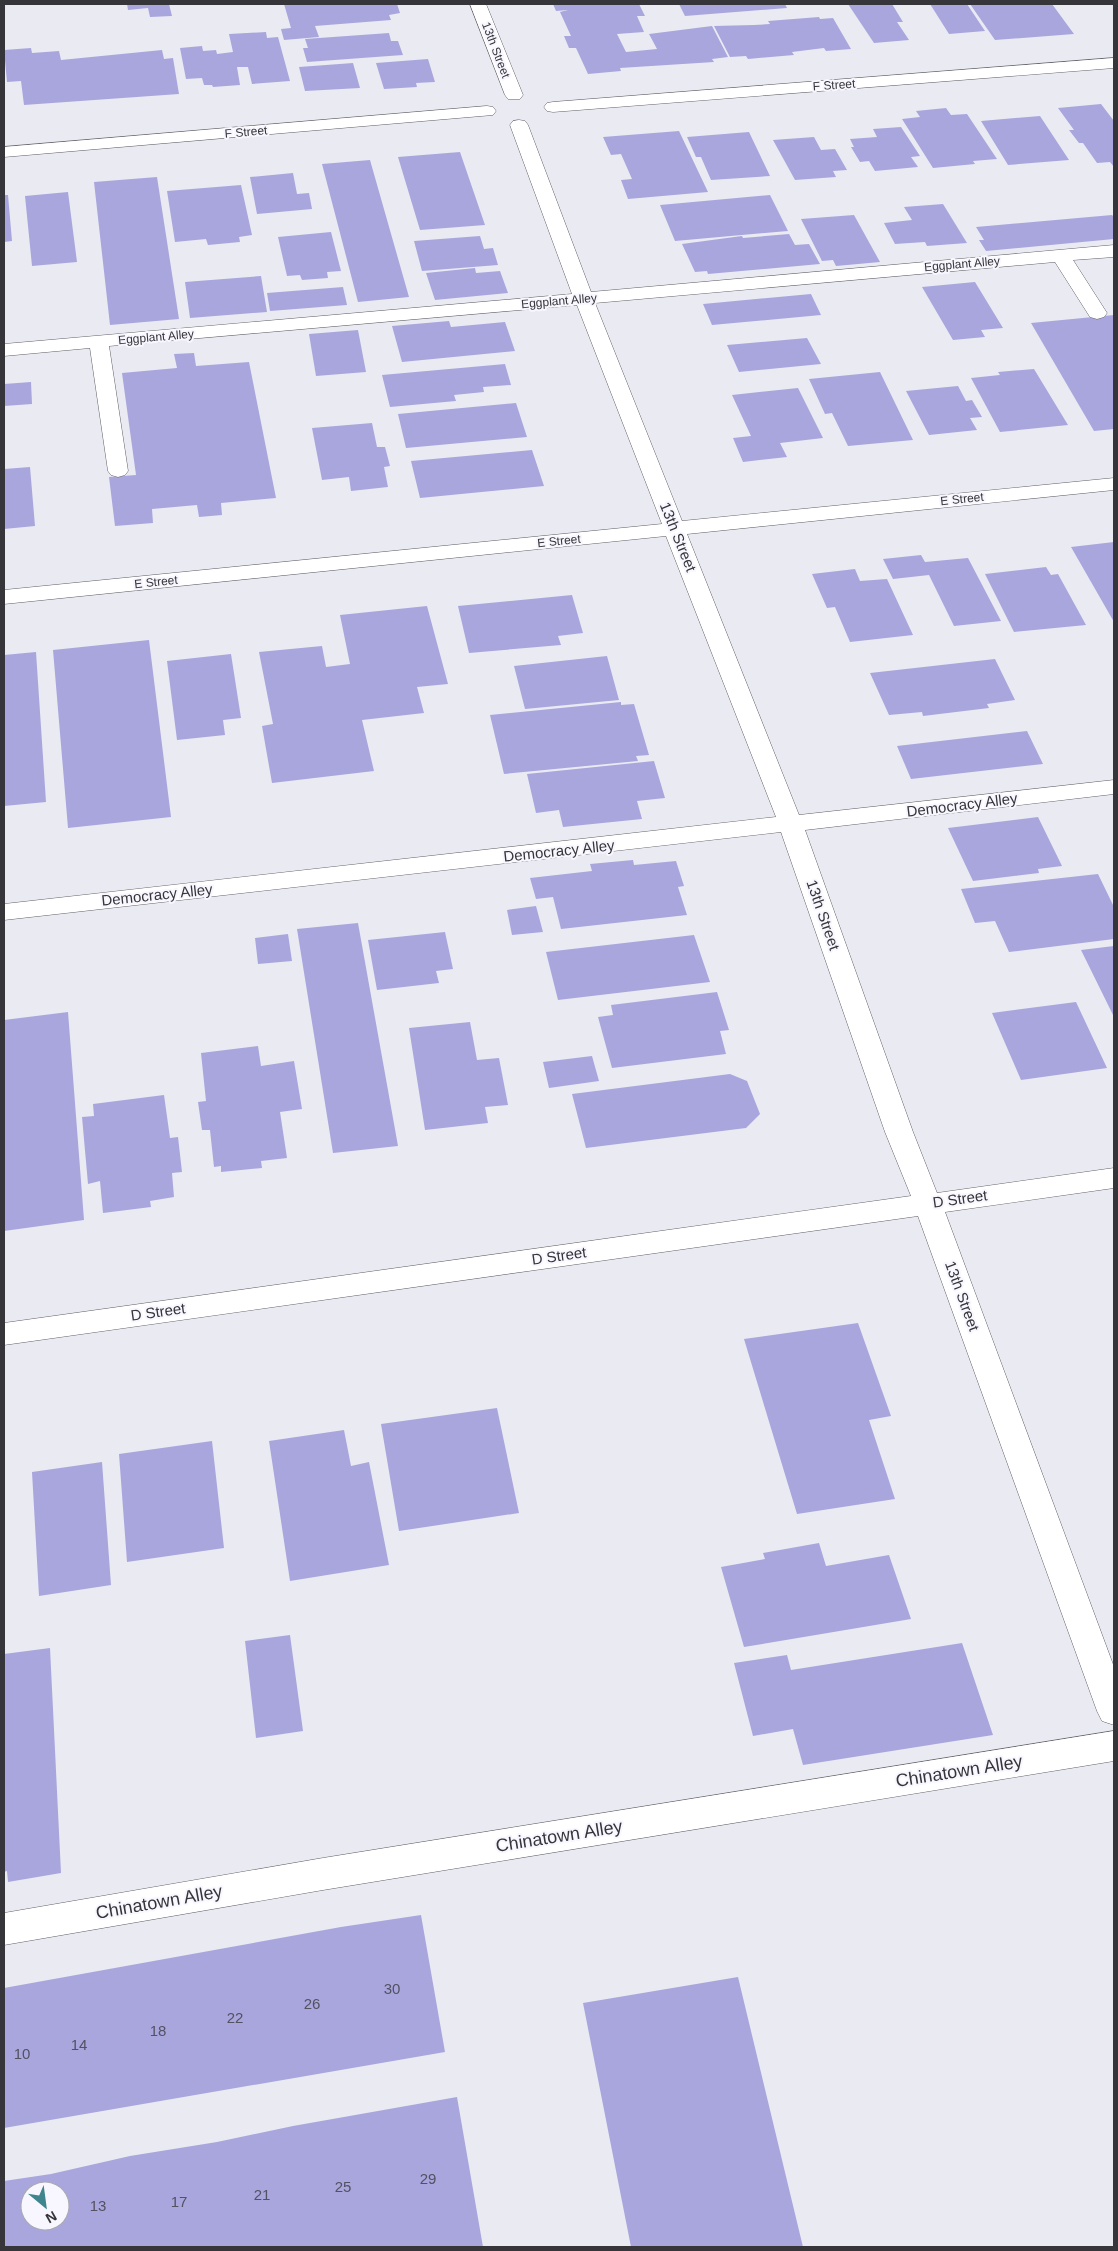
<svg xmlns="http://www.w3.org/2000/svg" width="1118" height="2251" font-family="Arial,sans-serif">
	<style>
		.building { fill: #a9a6dd; fill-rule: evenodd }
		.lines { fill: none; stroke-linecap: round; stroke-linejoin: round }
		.minor-casing { stroke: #606067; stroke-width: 1 }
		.minor { fill: #fff; fill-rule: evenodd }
		.labels { text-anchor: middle; stroke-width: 4; stroke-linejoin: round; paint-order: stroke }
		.far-street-label { font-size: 12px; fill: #363539; stroke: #f8f7ff }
		.street-label { font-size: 15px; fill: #363539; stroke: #f8f7ff }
		.near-number-label { font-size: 15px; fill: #535162 }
		.near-street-label { font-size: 18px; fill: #363539; stroke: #f8f7ff }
	</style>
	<rect width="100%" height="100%" fill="#eaeaf3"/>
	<path class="building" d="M127 4H169L172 16 150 17 148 8 128 10Z
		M284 4H397L400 13 389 15 391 20 315 26 319 37 284 40 281 29 291 28Z
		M553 4H639L645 16H637L644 32 617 34 626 52 657 49 649 34 712 26 728 57 712 59 714 62 620 68 621 71 588 74 576 48H569L564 36H571L560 12 568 10 556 11Z
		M679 4H785L787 8 685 16Z
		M848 4H892L903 22H897L909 40 874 43Z
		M930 4H967L985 31 949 34Z
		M970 4H1052L1074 34 995 40Z
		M819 17 820 19 833 18 851 49 826 51 824 48 792 52 794 55 748 59 746 56 730 57 714 26 754 25 770 24 768 21Z
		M266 32 267 38 278 37 290 81 252 84 248 67H237L240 85 213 87 212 85H204L202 78 186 79 180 48 202 46 203 51 216 50 217 54 233 52 229 34Z
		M389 33 391 41H398L403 55 307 62 303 48H308L305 39Z
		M31 48 32 53 59 51 61 60 162 50 164 59 173 58 179 94 24 105 21 81 7 82 4 50Z
		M428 59 435 82 416 83 417 87 384 89 376 63Z
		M353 63 360 88 305 91 299 67Z
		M1101 104 1114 121V167L1110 162 1097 163 1083 143H1079L1069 130H1074L1058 108Z
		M946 108 951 115 967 114 997 159 973 161 975 164 933 168 902 119 920 117 916 111Z
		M1040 116 1069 160 1008 165 981 121Z
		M901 127 920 156 911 157 918 167 875 171 869 161 860 162 851 147H854L850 139 877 137 873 129Z
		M679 131 708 192 628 199 621 180 632 179 621 154 611 155 603 137Z
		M749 132 770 176 711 180 701 157H696L687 137Z
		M814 137 821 150 835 149 847 170 833 171 836 177 795 180 773 140Z
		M460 152 485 225 420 230 398 157Z
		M370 160 409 297 358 302 322 164Z
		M293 173 297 194 309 193 312 209 257 214 250 177Z
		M157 177 179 319 110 325 94 182Z
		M241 185 252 235 239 237 240 242 208 245 206 239 175 242 167 191Z
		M68 192 77 262 32 266 25 196Z
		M4 195H8L12 241 4 242Z
		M770 195 788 231 675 241 660 205Z
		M943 204 967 243 927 246 925 242 895 244 884 223 912 220 904 207Z
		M854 215 880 262 836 266 833 260 822 261 801 219Z
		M1112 215 1114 217V239L986 251 979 240H984L976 227Z
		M331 232 341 271 327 272 328 278 302 280 300 275 287 276 278 237Z
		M789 234 795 245 809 244 820 264 708 274 707 271 695 272 682 244 742 236 743 238Z
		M480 236 484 249 493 248 498 265 422 271 414 241Z
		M475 268 476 273 500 271 508 293 435 300 426 273Z
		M261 276 267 312 190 318 185 282Z
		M975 282 1003 328 981 330 985 337 953 340 922 287Z
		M343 287 347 305 270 311 267 293Z
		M811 294 821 315 712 325 703 304Z
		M1114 315V429L1094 431 1031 323Z
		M449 321 451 327 505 322 515 351 402 362 392 326Z
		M358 330 366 372 316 376 309 334Z
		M807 338 821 364 739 372 727 345Z
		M194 353 196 366 249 362 276 498 221 503 222 515 199 517 197 505 152 509 153 523 115 526 109 477 136 475 122 373 177 368 174 354Z
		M505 364 511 385 483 387 484 392 454 395 456 401 390 407 382 375Z
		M1034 369 1068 425 1000 432 971 378 1000 375 998 372Z
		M880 372 913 440 848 446 832 413 825 414 809 379Z
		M31 382 32 404 4 406V384Z
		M958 386 966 401 972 400 982 417 970 418 977 430 929 435 906 391Z
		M798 388 823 438 780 443 787 457 743 462 733 438 751 436 732 395Z
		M516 403 527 437 406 448 398 414Z
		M372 423 377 447H385L390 466 384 467 388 487 351 491 349 477 322 480 312 428Z
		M532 450 544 486 420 498 411 461Z
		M30 467 35 526 4 529V469Z
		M1114 542V622L1071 547Z
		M921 555 925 562 968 558 1001 621 954 626 929 575 893 579 883 559Z
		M1046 567 1051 575 1058 574 1086 625 1014 632 985 574Z
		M855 569 860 581 887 579 913 635 850 642 835 607 827 608 812 574Z
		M572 595 583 633 558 636 561 645 469 653 458 606Z
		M427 606 448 684 417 687 424 713 362 720 374 771 272 783 262 726 273 724 259 652 322 646 326 667 350 664 340 615Z
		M149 640 171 817 68 828 53 650Z
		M36 652 46 802 4 806V655Z
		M231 654 241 718 223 720 225 735 177 740 167 661Z
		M607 656 619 700 525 709 514 666Z
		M995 659 1015 700 987 704 989 708 923 716 922 712 889 715 870 673Z
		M621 702V705L634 704 649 755 636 756 638 761 504 774 490 715Z
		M1027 731 1043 764 911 779 897 746Z
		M654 761 665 798 637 801 642 819 563 827 559 810 536 813 527 774Z
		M1038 817 1062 866 1038 869 1039 873 973 881 948 828Z
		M633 860 634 865 676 861 684 886 678 887 687 915 561 929 553 897 536 899 530 878 592 871 590 864Z
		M1098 874 1114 907V939L1009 952 995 921 975 923 961 889Z
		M536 906 543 932 512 935 507 910Z
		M358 923 398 1146 333 1153 297 929Z
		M445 932 453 969 436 971 439 983 377 990 368 940Z
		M288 934 292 961 258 964 255 938Z
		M694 935 710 982 558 1000 546 952Z
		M1114 946V1017L1081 950Z
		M717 992 729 1030 720 1031 726 1054 612 1068 598 1017 613 1015 611 1005Z
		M1076 1002 1107 1068 1021 1080 992 1013Z
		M68 1012 84 1220 4 1231V1020Z
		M470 1022 477 1060 499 1058 508 1105 485 1107 488 1123 425 1130 409 1028Z
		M258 1046 261 1066 294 1061 302 1109 280 1112 287 1158 261 1161 262 1168 221 1172V1166L214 1167 210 1130H202L198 1102 206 1101 201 1053Z
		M592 1056 599 1081 549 1088 543 1062Z
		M730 1074 747 1081 760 1114 746 1128 586 1148 572 1094Z
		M164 1095 170 1138 178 1137 182 1172 172 1173 174 1197 150 1201 151 1207 103 1213 100 1181 88 1184 82 1117 94 1116 93 1104Z
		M858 1323 891 1416 869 1420 895 1499 797 1514 744 1339Z
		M497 1408 519 1513 399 1531 381 1424Z
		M344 1430 351 1466 369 1462 389 1565 290 1581 269 1441Z
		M212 1441 224 1548 127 1562 119 1454Z
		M102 1462 111 1585 39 1596 32 1472Z
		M819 1543 826 1566 889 1555 911 1619 744 1647 721 1567 765 1559 763 1553Z
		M290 1635 303 1731 256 1738 245 1641Z
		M962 1643 993 1735 803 1765 793 1729 753 1736 734 1663 787 1655 791 1670Z
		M50 1648 61 1873 8 1882 7 1871 4 1872V1654Z
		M421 1915 445 2052 4 2128V1988L341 1927Z
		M738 1977 803 2247H631L583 2003Z
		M457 2097 483 2247H4V2181L51 2174 130 2156 217 2142 293 2126ZM30 2191H60V2221H30Z"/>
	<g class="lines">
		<defs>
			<path id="minor" d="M470 4H486L523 95 520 99H508L505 95Z
				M1114 58V68L553 112 547 111 544 107 547 103 553 102Z
				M487 106 493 107 496 111 493 115 4 157V147Z
				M519 120 525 121 528 125 591 292 1114 245V257L1073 260 1107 313 1104 317 1097 319 1090 317 1055 262 595 303 682 521 1114 478V490L687 534 799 815 1114 780V794L805 830 913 1132 937 1193 1114 1168V1188L945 1212 1114 1667V1725L1102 1721 1097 1711 918 1216 4 1345V1323L911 1196 885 1132 781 832 4 920V904L776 817 666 536 4 604V590L662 524 577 305 109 346 128 471 125 475 118 477 111 475 108 471 90 348 4 356V344L572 294 510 125 513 121Z
				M1114 1731V1761L323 1890 4 1945V1913L323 1858Z"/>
		</defs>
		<use href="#minor" class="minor-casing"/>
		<use href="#minor" class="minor"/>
	</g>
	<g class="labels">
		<g class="far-street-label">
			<text transform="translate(496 50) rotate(69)" y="4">13th Street</text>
			<text transform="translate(834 85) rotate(-4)" y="4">F Street</text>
			<text transform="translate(246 132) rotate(-5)" y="4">F Street</text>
			<text transform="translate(962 264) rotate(-5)" y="4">Eggplant Alley</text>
			<text transform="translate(559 301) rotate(-5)" y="4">Eggplant Alley</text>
			<text transform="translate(156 337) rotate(-5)" y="4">Eggplant Alley</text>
			<text transform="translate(962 499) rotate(-6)" y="4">E Street</text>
			<text transform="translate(559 541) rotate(-6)" y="4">E Street</text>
			<text transform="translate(156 582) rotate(-6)" y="4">E Street</text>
		</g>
		<g class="street-label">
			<text transform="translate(678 537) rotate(68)" y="5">13th Street</text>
			<text transform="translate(962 805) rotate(-7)" y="5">Democracy Alley</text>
			<text transform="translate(559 851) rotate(-6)" y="5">Democracy Alley</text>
			<text transform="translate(157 895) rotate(-6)" y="5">Democracy Alley</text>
			<text transform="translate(823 915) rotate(71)" y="5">13th Street</text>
			<text transform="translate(960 1199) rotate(-8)" y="5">D Street</text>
			<text transform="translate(559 1256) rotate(-8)" y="5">D Street</text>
			<text transform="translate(962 1296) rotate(70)" y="5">13th Street</text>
			<text transform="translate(158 1312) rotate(-8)" y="5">D Street</text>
		</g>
		<g class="near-number-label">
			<text x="392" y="1994">30</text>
			<text x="312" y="2009">26</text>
			<text x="235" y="2023">22</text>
			<text x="158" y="2036">18</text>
			<text x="79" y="2050">14</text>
			<text x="22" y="2059">10</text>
			<text x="428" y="2184">29</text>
			<text x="343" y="2192">25</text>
			<text x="262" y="2200">21</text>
			<text x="179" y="2207">17</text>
			<text x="98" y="2211">13</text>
		</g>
		<g class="near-street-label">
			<text transform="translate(959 1771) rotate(-9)" y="6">Chinatown Alley</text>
			<text transform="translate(559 1836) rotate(-9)" y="6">Chinatown Alley</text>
			<text transform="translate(159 1902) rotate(-10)" y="6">Chinatown Alley</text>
		</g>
	</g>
	<rect width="1118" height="2251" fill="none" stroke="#363539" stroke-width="10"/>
	<g transform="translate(45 2206) rotate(151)"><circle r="24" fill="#f8f7ff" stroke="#aaa9b0"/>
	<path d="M0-4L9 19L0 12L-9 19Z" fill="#3e858e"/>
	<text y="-8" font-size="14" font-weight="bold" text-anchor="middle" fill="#363539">N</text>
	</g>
</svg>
